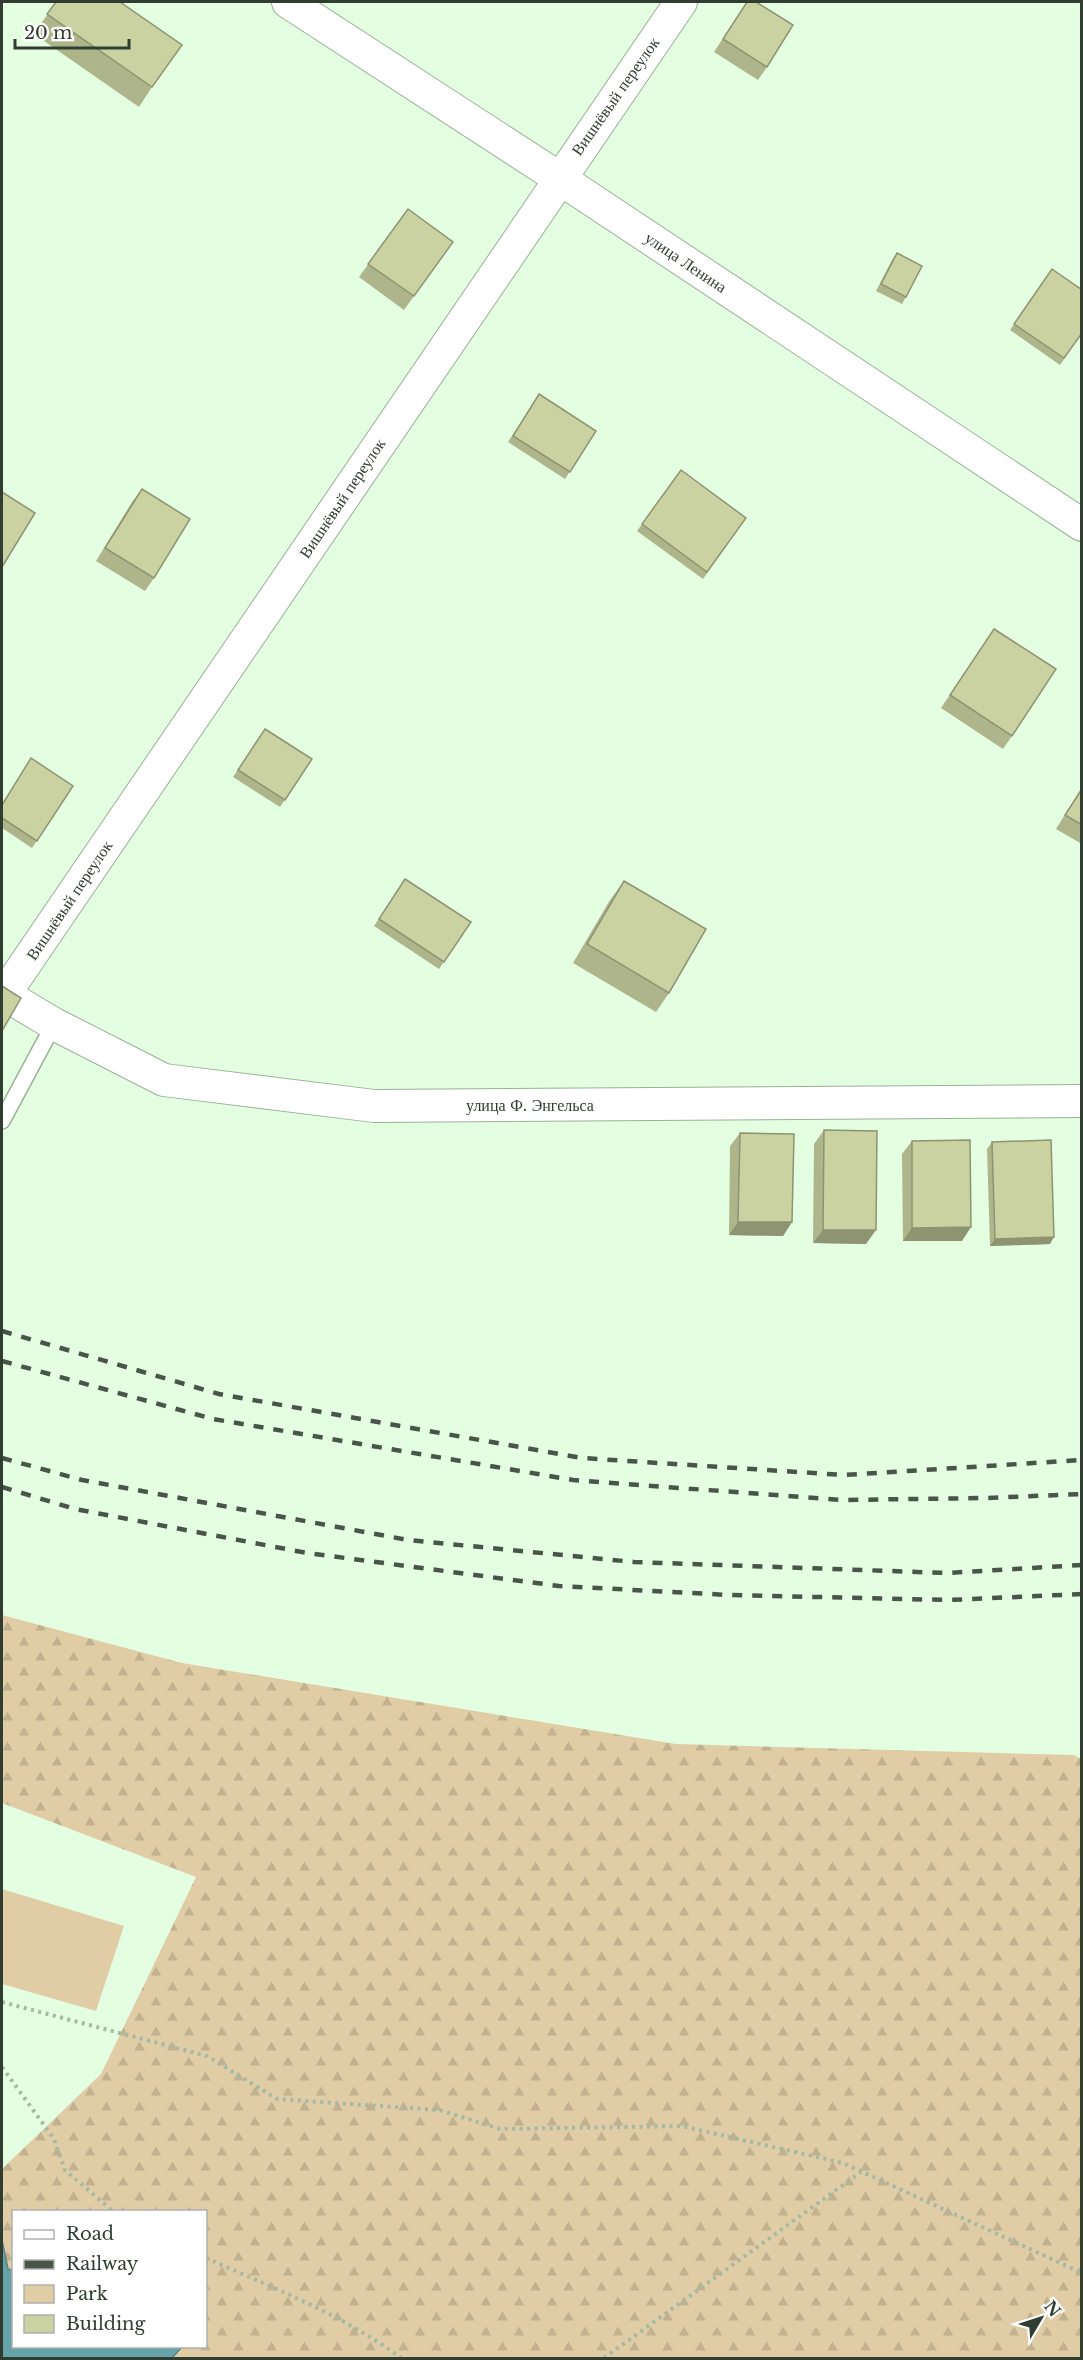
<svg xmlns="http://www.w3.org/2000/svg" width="1083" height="2360" font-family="'Libre Baskerville',serif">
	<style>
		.green { fill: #e0cda6 }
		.forest { fill: url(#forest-firs); fill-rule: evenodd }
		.water { fill: #65a5a9; stroke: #568685; stroke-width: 1.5 }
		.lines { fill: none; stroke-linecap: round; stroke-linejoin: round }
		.lane-casing { stroke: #99b197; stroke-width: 18 }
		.street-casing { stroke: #99b197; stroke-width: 34 }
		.path { stroke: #a4b9a3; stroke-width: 4; stroke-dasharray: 3 4.5; stroke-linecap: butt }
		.lane { stroke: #fff; stroke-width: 15 }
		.street { stroke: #fff; stroke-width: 32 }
		.rail { stroke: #485548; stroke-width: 4.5; stroke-dasharray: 10 10; stroke-linecap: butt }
		.wall { fill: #afb58a }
		.shaded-wall { fill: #8e9371 }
		.building { fill: #cbd2a1; stroke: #8e9371; stroke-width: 1.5 }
		.labels { text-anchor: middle; stroke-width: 6; stroke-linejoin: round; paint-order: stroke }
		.street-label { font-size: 16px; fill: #323d32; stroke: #fff }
	</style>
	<defs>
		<pattern id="forest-firs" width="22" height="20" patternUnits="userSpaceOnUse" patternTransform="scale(1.5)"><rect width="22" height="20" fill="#e0cda6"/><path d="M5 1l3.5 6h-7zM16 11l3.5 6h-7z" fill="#c1b18f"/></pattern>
	</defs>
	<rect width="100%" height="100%" fill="#e4fee2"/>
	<path class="green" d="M2 1889 124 1926 96 2011 2 1984Z"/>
	<path class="forest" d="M2 1615 182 1663 676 1744 1074 1755 1081 1759V2358H2V2169L101 2074 196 1877 2 1803ZM14 2212H206V2346H14Z"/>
	<path class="water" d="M2 2240 8 2269 13 2270 14 2346 182 2347 172 2358H2Z"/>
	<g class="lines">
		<defs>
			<path id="lane" d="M2 1121 54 1024"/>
			<path id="street" d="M288 2 559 178 1082 525
				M2 993 54 1024 164 1080 374 1106 1082 1101
				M4 995 681 2"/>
		</defs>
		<use href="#lane" class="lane-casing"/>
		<use href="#street" class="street-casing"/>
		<path class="path" d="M2 2002 207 2056 277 2099 439 2110 500 2129 682 2126 843 2163 1082 2273
			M2 2067 54 2139 65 2170 114 2212
			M206 2258C273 2288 342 2314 401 2358
			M604 2358 861 2172"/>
		<use href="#lane" class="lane"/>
		<use href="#street" class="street"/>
		<path class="rail" d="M2 1331 219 1394 582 1458 844 1475 1082 1460
			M2 1361 213 1419 573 1480 841 1500 987 1498 1082 1494
			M2 1458 82 1480 408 1540 634 1562 947 1573 1082 1565
			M2 1487 75 1509 307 1553 559 1586 729 1595 949 1600 1082 1594"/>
	</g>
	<path class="wall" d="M56 2 152 87 139 107 34 34Z
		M747 2 767 67 758 80 714 52Z
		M408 209 453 242 404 310 359 277Z
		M897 253 906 297 902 304 876 291 892 260Z
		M1052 269 1082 333 1060 365 1010 330Z
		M539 394 596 431 565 479 508 442Z
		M681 470 746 518 703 579 637 531Z
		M142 489 154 578 145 591 96 561 132 502Z
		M994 629 1012 736 1003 749 941 708Z
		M265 729 312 759 280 807 233 777Z
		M73 786 32 848 2 828V804Z
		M1082 787V844L1056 829Z
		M405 879 471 922 439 969 374 926Z
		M624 881 669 993 656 1012 573 963 610 900Z
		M824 1130 866 1244 813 1243 814 1144Z
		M740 1133 792 1222 783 1236 729 1235 730 1146Z
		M912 1141 962 1241H903L902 1154Z
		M992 1142 1050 1244 990 1246 987 1149Z"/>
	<path class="shaded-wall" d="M738 1222H792L783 1236 729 1235Z
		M971 1227 962 1241H903L912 1228Z
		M823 1230H876L866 1244 813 1243Z
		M1054 1237 1050 1244 990 1246 995 1239Z"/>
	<path class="building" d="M56 2H120L182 45 152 87 47 14Z
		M747 2H756L793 25 767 67 723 39Z
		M408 209 453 242 414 296 368 264Z
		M897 253 922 266 906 297 881 284Z
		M1052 269 1082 290V333L1064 358 1014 324Z
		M539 394 596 431 570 472 513 436Z
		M681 470 746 518 707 572 642 524Z
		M142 489 190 519 154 578 105 548Z
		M2 492 35 513 2 567Z
		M994 629 1056 669 1012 736 950 695Z
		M265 729 312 759 285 800 238 770Z
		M31 758 73 786 37 841 2 818V805Z
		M1082 789V825L1065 815Z
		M405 879 471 922 444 962 379 919Z
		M624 881 706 929 669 993 587 944Z
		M2 986 21 998 2 1031Z
		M824 1130 877 1131 876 1230H823Z
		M740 1133 794 1134 792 1222H738Z
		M970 1140 971 1227 912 1228V1141Z
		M1051 1140 1054 1237 995 1239 992 1142Z"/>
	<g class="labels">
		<g class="street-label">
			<text transform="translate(615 96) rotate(-55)" y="6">Вишнёвый переулок</text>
			<text transform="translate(686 262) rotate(34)" y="6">улица Ленина</text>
			<text transform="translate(342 498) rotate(-56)" y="6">Вишнёвый переулок</text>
			<text transform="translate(69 900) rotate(-56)" y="6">Вишнёвый переулок</text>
			<text x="530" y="1111">улица Ф. Энгельса</text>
		</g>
	</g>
	<rect width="1083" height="2360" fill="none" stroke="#323d32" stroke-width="6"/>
	<rect x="12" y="2210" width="195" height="138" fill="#ffffff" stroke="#adb1ad" stroke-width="1.5"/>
	<rect x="24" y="2230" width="30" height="9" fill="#ffffff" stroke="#adb1ad" stroke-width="1.5"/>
	<text x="66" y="2240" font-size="18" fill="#323d32">Road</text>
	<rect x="24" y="2260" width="30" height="9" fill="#485548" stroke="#adb1ad" stroke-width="1.5"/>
	<text x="66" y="2270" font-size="18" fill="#323d32">Railway</text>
	<rect x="24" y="2285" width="30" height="18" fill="#e0cda6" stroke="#adb1ad" stroke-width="1.5"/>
	<text x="66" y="2300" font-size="18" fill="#323d32">Park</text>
	<rect x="24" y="2315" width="30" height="18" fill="#cbd2a1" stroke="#adb1ad" stroke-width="1.5"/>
	<text x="66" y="2330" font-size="18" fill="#323d32">Building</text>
	<g transform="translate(1041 2318) rotate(51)" stroke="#ffffff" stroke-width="4.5" paint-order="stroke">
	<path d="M0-4.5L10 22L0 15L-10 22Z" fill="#323d32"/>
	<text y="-9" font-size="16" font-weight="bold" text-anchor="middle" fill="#323d32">N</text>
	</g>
	<path d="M15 39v9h114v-9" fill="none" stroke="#323d32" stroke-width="3"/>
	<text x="24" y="39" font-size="18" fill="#323d32" stroke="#ffffff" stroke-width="4.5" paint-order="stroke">20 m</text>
</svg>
